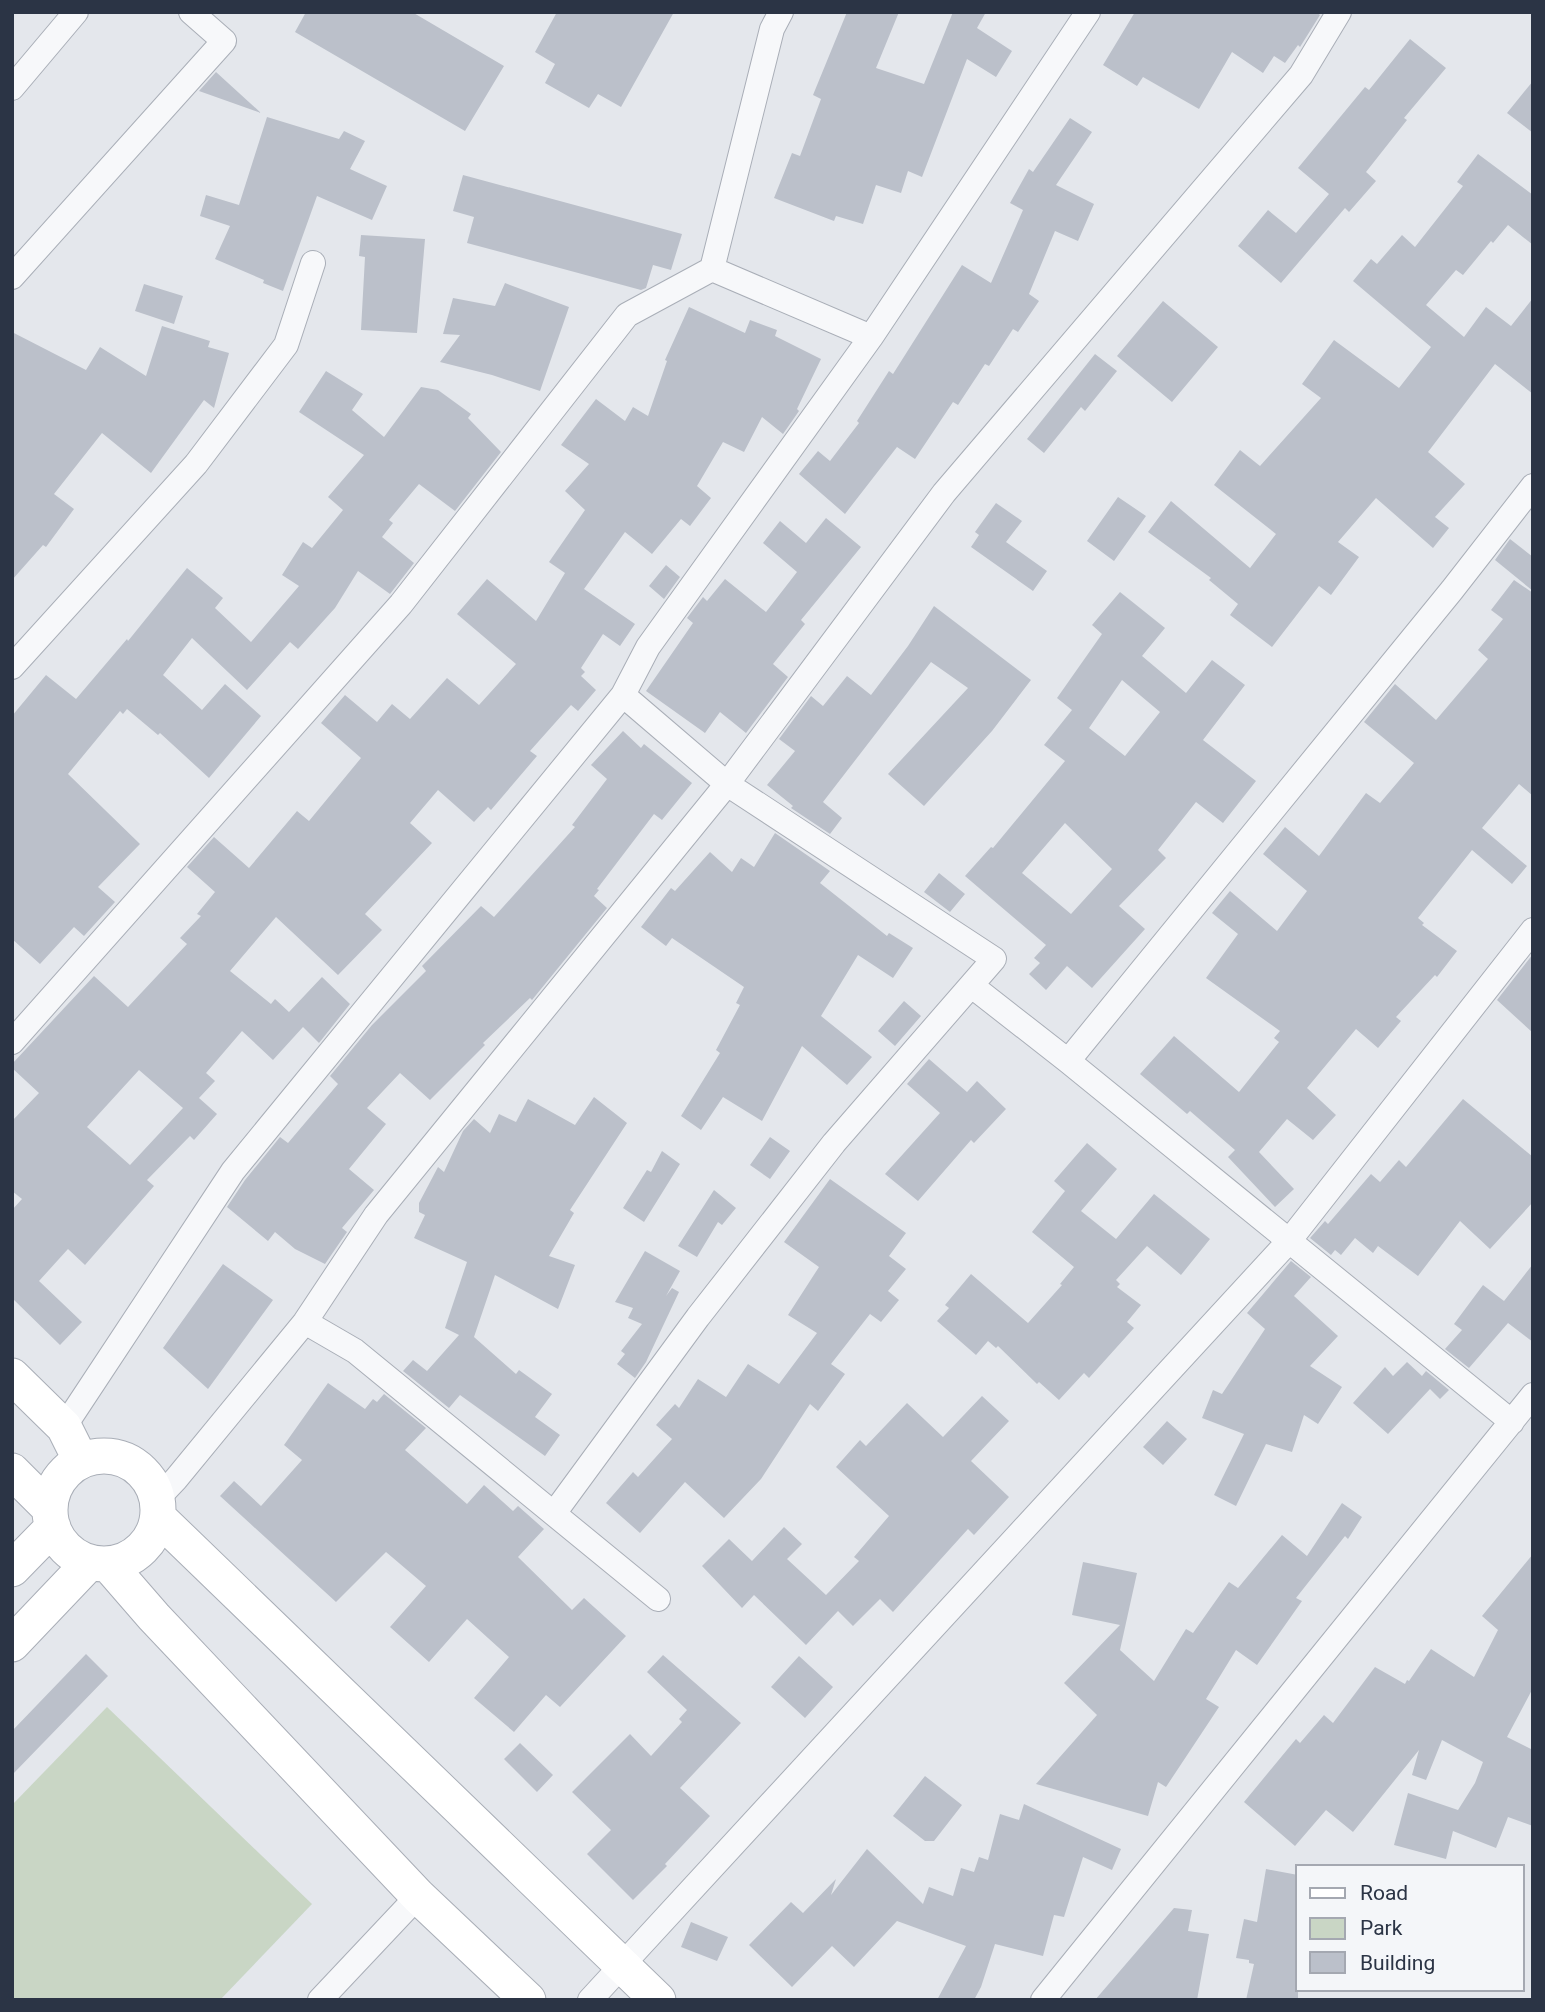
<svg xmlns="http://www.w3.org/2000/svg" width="1545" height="2012" font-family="Roboto,sans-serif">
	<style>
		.green { fill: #c9d6c5 }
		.building { fill: #bbc0ca; fill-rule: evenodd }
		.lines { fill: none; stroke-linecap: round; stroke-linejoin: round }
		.street-casing { stroke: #a9aeb7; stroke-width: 26 }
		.secondary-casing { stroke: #a9aeb7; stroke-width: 37 }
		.street { stroke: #f7f8fa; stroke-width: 24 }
		.secondary { stroke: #fff; stroke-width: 35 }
	</style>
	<rect width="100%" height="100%" fill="#e4e7ec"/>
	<path class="green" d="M107 1707 312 1904 220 2000H12V1805Z"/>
	<path class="building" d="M306 12H412L504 66 465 131 295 32Z
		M557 12H674L621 107 598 94 589 108 545 83 555 64 535 52Z
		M847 12H899L876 68 924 84 953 12H986L977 28 1012 51 996 77 967 59 922 177 908 171 901 193 876 185 863 224 836 216 834 221 774 198 792 153 800 156 821 99 813 95Z
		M1135 12H1316L1320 15 1300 47 1298 45 1285 63 1274 56 1263 73 1232 52 1199 109 1143 77 1137 86 1103 65Z
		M1410 39 1446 68 1404 118 1407 120 1366 172 1376 181 1349 212 1345 208 1281 283 1238 246 1268 210 1296 233 1329 194 1298 168 1365 87 1369 90Z
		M216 72 261 113 199 91Z
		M1533 81V133L1507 113Z
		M267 117 339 139 344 131 365 141 350 169 387 186 372 220 317 196 283 291 263 283 264 280 215 259 230 226 200 216 206 195 239 205Z
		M1070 118 1092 132 1056 185 1094 204 1078 241 1055 231 1029 294 1039 301 1018 332 1013 329 989 366 985 364 958 405 953 402 915 459 897 447 845 514 799 474 818 451 830 461 859 423 857 421 889 371 893 374 962 265 991 283 1023 210 1010 203 1029 169 1033 172Z
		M1478 154 1533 195V245L1508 225 1493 243 1491 241 1463 275 1456 270 1426 305 1464 337 1486 307 1511 326 1533 298V394L1495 364 1428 452 1465 484 1435 517 1449 528 1433 548 1376 498 1338 542 1359 557 1331 595 1319 586 1272 647 1230 615 1238 604 1209 580 1211 578 1148 532 1171 501 1250 568 1276 534 1214 485 1240 450 1260 466 1321 398 1302 384 1334 340 1399 388 1431 347 1353 281 1371 259 1377 264 1402 235 1415 247 1463 186 1457 182Z
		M463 175 682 234 671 270 653 265 646 288 641 290 467 243 474 217 453 211Z
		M361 235 425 239 417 333 361 330 365 257 359 256Z
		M505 283 569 307 540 391 492 375 440 362 460 335 443 334 453 298 495 306Z
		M144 284 183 296 174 324 135 311Z
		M1163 301 1218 347 1172 402 1117 356Z
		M689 307 745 333 750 320 777 330 775 336 821 359 797 409 799 411 783 434 762 417 744 452 723 442 697 486 711 498 690 526 681 519 652 554 625 532 584 589 635 624 620 646 603 634 581 668 585 672 581 676 596 690 578 711 571 705 530 751 537 756 491 810 488 807 474 822 438 790 410 823 432 843 365 914 382 930 338 975 276 917 230 971 271 1004 275 999 289 1012 322 977 350 1004 319 1043 303 1027 273 1060 242 1031 206 1073 215 1081 199 1098 217 1114 194 1140 190 1136 147 1180 154 1186 85 1265 68 1249 39 1281 82 1322 60 1345 12 1298V1210L22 1199 12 1191V1121L39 1093 12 1068V1064L94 976 128 1007 187 944 180 938 201 916 197 914 215 892 187 867 214 837 249 868 297 811 309 821 361 758 321 723 345 695 377 722 392 704 410 719 447 678 479 705 516 664 457 614 487 579 536 621 565 573 549 562 585 510 565 491 589 464 561 445 596 399 625 421 633 407 648 416 667 361 665 360ZM139 1070 183 1108 130 1165 87 1127Z
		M162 326 210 341 208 347 229 353 214 408 204 400 151 473 102 433 54 494 74 509 46 547 43 545 12 580V332L86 370 100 347 146 376Z
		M1095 354 1117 371 1085 411 1081 407 1044 453 1027 439Z
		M326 371 363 394 352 410 384 437 421 387 438 390 471 414 468 418 501 452 455 511 419 484 389 520 393 523 382 537 414 563 390 594 358 571 335 608 298 649 290 642 247 690 192 638 163 675 202 710 225 684 261 716 209 778 160 733 158 735 127 709 123 714 120 711 68 774 140 844 98 887 115 902 84 936 74 927 40 964 12 939V716L46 675 76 699 127 639 128 641 187 568 223 598 215 608 251 642 299 586 282 575 303 542 312 548 343 510 328 497 364 455 299 412Z
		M1118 497 1146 516 1114 561 1087 541Z
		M996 503 1022 521 1006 542 1047 571 1033 591 971 547 979 535 975 532Z
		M826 518 861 547 801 620 805 624 773 664 788 677 746 733 720 712 705 733 646 691 693 623 687 618 703 597 707 601 725 579 766 612 797 572 763 543 780 521 806 543Z
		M1510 539 1533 557V591L1495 560Z
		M666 565 680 577 664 599 649 586Z
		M1514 580 1533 593V796L1519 784 1482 828 1527 866 1512 884 1472 850 1418 918 1424 923 1422 925 1457 951 1437 977 1435 975 1396 1017 1401 1021 1378 1048 1356 1029 1307 1088 1336 1115 1313 1140 1287 1119 1259 1152 1294 1189 1275 1207 1228 1157 1235 1150 1190 1111 1187 1114 1140 1074 1174 1036 1239 1092 1279 1042 1274 1038 1280 1031 1206 978 1238 934 1212 913 1230 891 1277 931 1307 891 1263 854 1285 827 1319 856 1366 793 1380 803 1414 763 1364 722 1395 684 1436 720 1488 659 1478 650 1503 619 1491 610Z
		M1120 592 1165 628 1142 656 1186 693 1212 660 1245 685 1203 740 1256 781 1223 823 1196 802 1158 850 1166 858 1119 906 1145 929 1092 988 1067 966 1046 990 1029 974 1040 963 1034 958 1046 945 965 876 991 847 993 848 1065 761 1044 745 1072 710 1057 698 1102 634 1092 625ZM1122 680 1160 712 1125 756 1089 728ZM1065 823 1112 869 1071 914 1022 873Z
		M934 606 1031 680 992 731 924 806 888 774 968 688 931 662 823 802 842 818 830 834 791 808 793 806 767 785 795 751 779 739 811 696 823 706 847 676 871 695 908 646Z
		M623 731 641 748 644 744 692 783 662 820 654 814 597 889 599 890 594 896 607 908 532 1000 530 998 483 1043 485 1045 430 1100 400 1073 367 1108 386 1124 349 1169 374 1190 342 1228 347 1232 325 1264 295 1249 275 1232 268 1241 227 1207 245 1180 280 1137 288 1143 338 1084 330 1076 372 1025 426 971 422 966 481 906 494 917 575 827 572 825 607 779 591 765Z
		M775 833 830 871 820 883 887 936 889 933 913 948 893 978 858 955 821 1016 872 1057 847 1085 802 1046 762 1121 723 1097 701 1130 681 1116 720 1053 716 1050 740 1005 736 1003 744 987 672 938 666 946 641 927 671 888 675 891 710 852 732 872 741 858 754 867Z
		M939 873 965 894 950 912 924 892Z
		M1533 954V1033L1497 1000Z
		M904 1001 921 1016 895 1046 878 1031Z
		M929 1059 967 1092 977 1081 1006 1109 974 1143 971 1140 918 1201 885 1174 940 1113 907 1084Z
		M594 1097 627 1123 570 1210 574 1213 549 1256 575 1265 558 1309 495 1275 474 1337 516 1374 519 1370 552 1394 535 1417 560 1435 545 1456 460 1395 449 1408 403 1371 413 1360 427 1371 459 1335 445 1328 467 1262 414 1238 425 1215 419 1212V1203L438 1167 444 1172 463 1131 474 1119 490 1133 499 1114 516 1122 528 1099 575 1125Z
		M1463 1099 1533 1157V1202L1490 1249 1460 1221 1418 1276 1378 1246 1373 1253 1355 1238 1341 1255 1335 1250 1331 1255 1310 1238 1325 1221 1328 1224 1371 1174 1380 1182 1399 1160 1406 1167Z
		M770 1137 790 1151 770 1179 750 1165Z
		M1087 1143 1117 1169 1081 1211 1116 1239 1154 1194 1210 1239 1181 1275 1147 1246 1116 1280 1120 1284 1117 1287 1141 1305 1127 1322 1134 1328 1089 1378 1084 1373 1059 1400 1039 1382 1037 1384 998 1346 996 1348 988 1341 976 1355 937 1321 949 1308 945 1305 971 1274 1028 1323 1062 1285 1060 1284 1074 1267 1032 1232 1065 1191 1054 1181Z
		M662 1151 680 1164 644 1222 623 1208 647 1170 651 1172Z
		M830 1179 906 1233 889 1256 906 1269 888 1291 899 1300 881 1322 870 1314 831 1364 845 1374 818 1411 810 1404 761 1479 724 1518 685 1482 640 1533 606 1503 633 1472 638 1477 672 1439 656 1425 675 1404 679 1408 698 1379 726 1397 748 1364 779 1384 817 1333 788 1315 819 1267 784 1242Z
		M714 1190 736 1208 722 1225 718 1222 697 1257 678 1246Z
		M645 1251 680 1271 666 1296 672 1288 679 1292 646 1362 635 1378 617 1364 625 1354 621 1351 642 1324 628 1318 633 1308 615 1302Z
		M1291 1261 1311 1277 1294 1296 1338 1336 1310 1366 1342 1387 1318 1424 1304 1415 1292 1452 1266 1444 1236 1506 1214 1495 1244 1434 1202 1418 1213 1390 1222 1394 1265 1329 1247 1313Z
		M223 1264 273 1300 208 1389 163 1348Z
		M1533 1264V1342L1508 1323 1469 1368 1445 1349 1462 1330 1454 1324 1483 1285 1504 1301Z
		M1407 1362 1422 1376 1426 1371 1449 1390 1440 1399 1430 1389 1388 1434 1353 1403 1385 1367 1393 1376Z
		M328 1383 365 1409 373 1399 377 1402 384 1394 426 1428 405 1450 467 1504 484 1485 513 1511 518 1506 544 1529 518 1557 572 1610 584 1598 626 1636 560 1707 546 1695 514 1732 474 1698 509 1657 467 1619 429 1662 390 1627 426 1586 386 1552 336 1602 220 1496 234 1481 261 1506 302 1460 284 1445Z
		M982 1396 1009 1421 971 1461 1009 1497 974 1535 968 1529 893 1612 880 1599 853 1626 838 1611 806 1645 754 1595 742 1608 702 1566 729 1539 752 1561 784 1527 802 1544 787 1559 826 1595 859 1561 854 1557 889 1516 836 1467 860 1440 866 1446 907 1403 943 1437Z
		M1167 1421 1187 1439 1163 1465 1143 1447Z
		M1342 1503 1362 1517 1348 1539 1345 1536 1296 1598 1302 1601 1257 1665 1236 1650 1206 1699 1219 1707 1166 1787 1158 1782 1148 1816 1036 1784 1097 1715 1064 1683 1120 1625 1072 1615 1083 1562 1137 1573 1120 1650 1154 1681 1186 1629 1193 1633 1229 1582 1238 1588 1282 1535 1307 1556Z
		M1533 1554V1688L1507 1737 1533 1750V1826L1508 1817 1496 1848 1453 1831 1446 1859 1394 1845 1408 1793 1458 1810 1475 1783 1483 1762 1442 1740 1426 1780 1412 1775 1419 1750 1353 1832 1326 1810 1295 1846 1244 1802 1296 1739 1300 1743 1324 1715 1333 1723 1375 1667 1405 1684 1407 1680 1409 1681 1431 1649 1474 1677 1498 1630 1482 1616Z
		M86 1654 108 1676 12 1775V1731Z
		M663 1655 741 1723 680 1788 710 1816 665 1864 667 1866 633 1900 587 1854 611 1830 572 1792 630 1734 651 1756 682 1722 679 1719 687 1710 647 1672Z
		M799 1656 833 1687 805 1718 771 1687Z
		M520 1743 553 1775 537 1792 504 1759Z
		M925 1776 962 1805 934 1841H925L893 1816Z
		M1024 1804 1121 1849 1112 1870 1083 1857 1064 1917 1054 1915 1043 1956 995 1944 981 1987 974 2000H937L966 1946 897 1921 854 1967 832 1946 792 1987 749 1945 791 1902 803 1913 836 1879 831 1895 867 1849 923 1904 929 1887 953 1896 961 1868 974 1872 979 1857 988 1860 1000 1814 1019 1820Z
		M1266 1869 1298 1875V2000H1246L1254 1964 1249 1963V1960L1236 1958 1244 1919 1257 1922Z
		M1174 1908 1192 1910 1188 1931 1209 1934 1197 2000H1095Z
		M691 1922 728 1937 717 1961 681 1947Z"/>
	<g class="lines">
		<defs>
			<path id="street" d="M12 88 76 12
				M712 269 871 337
				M12 277 224 41 191 12
				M12 667 196 464 286 345 313 263
				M972 986 1068 1061 1512 1422
				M12 1042 401 604 627 315 712 269 772 29 781 12
				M1068 1061 1452 590 1533 486
				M305 1322 355 1351 658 1599
				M64 1427 233 1171 623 695 648 647 871 337 1088 12
				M158 1498 176 1479 305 1322 376 1215 727 784 944 493 1301 75 1339 12
				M555 1512 698 1317 834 1143 994 959 727 784 623 695
				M320 2000 418 1896
				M590 2000 1289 1241 1533 930
				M1043 2000 1533 1395"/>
			<path id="secondary" d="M12 1376 64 1427 81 1461
				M50 1510a54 54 0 1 1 108 0a54 54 0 1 1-108 0Z
				M12 1471 50 1509
				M158 1517 658 2000
				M108 1564 154 1617 418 1896 528 2000
				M12 1569 53 1527
				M12 1644 90 1562"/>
		</defs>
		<use href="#street" class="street-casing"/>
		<use href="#secondary" class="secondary-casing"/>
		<use href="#street" class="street"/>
		<use href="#secondary" class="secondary"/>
	</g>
	<rect width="1545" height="2012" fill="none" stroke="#2b3445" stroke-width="28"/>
	<rect x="1296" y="1865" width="228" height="126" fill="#f4f6f9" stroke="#a4a8b1" stroke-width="2"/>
	<rect x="1310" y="1888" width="35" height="10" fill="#ffffff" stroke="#a4a8b1" stroke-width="2"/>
	<text x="1360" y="1900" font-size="21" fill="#2b3445">Road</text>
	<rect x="1310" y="1918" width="35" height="21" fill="#c9d6c5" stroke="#a4a8b1" stroke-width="2"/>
	<text x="1360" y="1935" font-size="21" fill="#2b3445">Park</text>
	<rect x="1310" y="1952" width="35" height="21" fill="#bbc0ca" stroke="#a4a8b1" stroke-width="2"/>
	<text x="1360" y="1970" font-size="21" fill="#2b3445">Building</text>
</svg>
